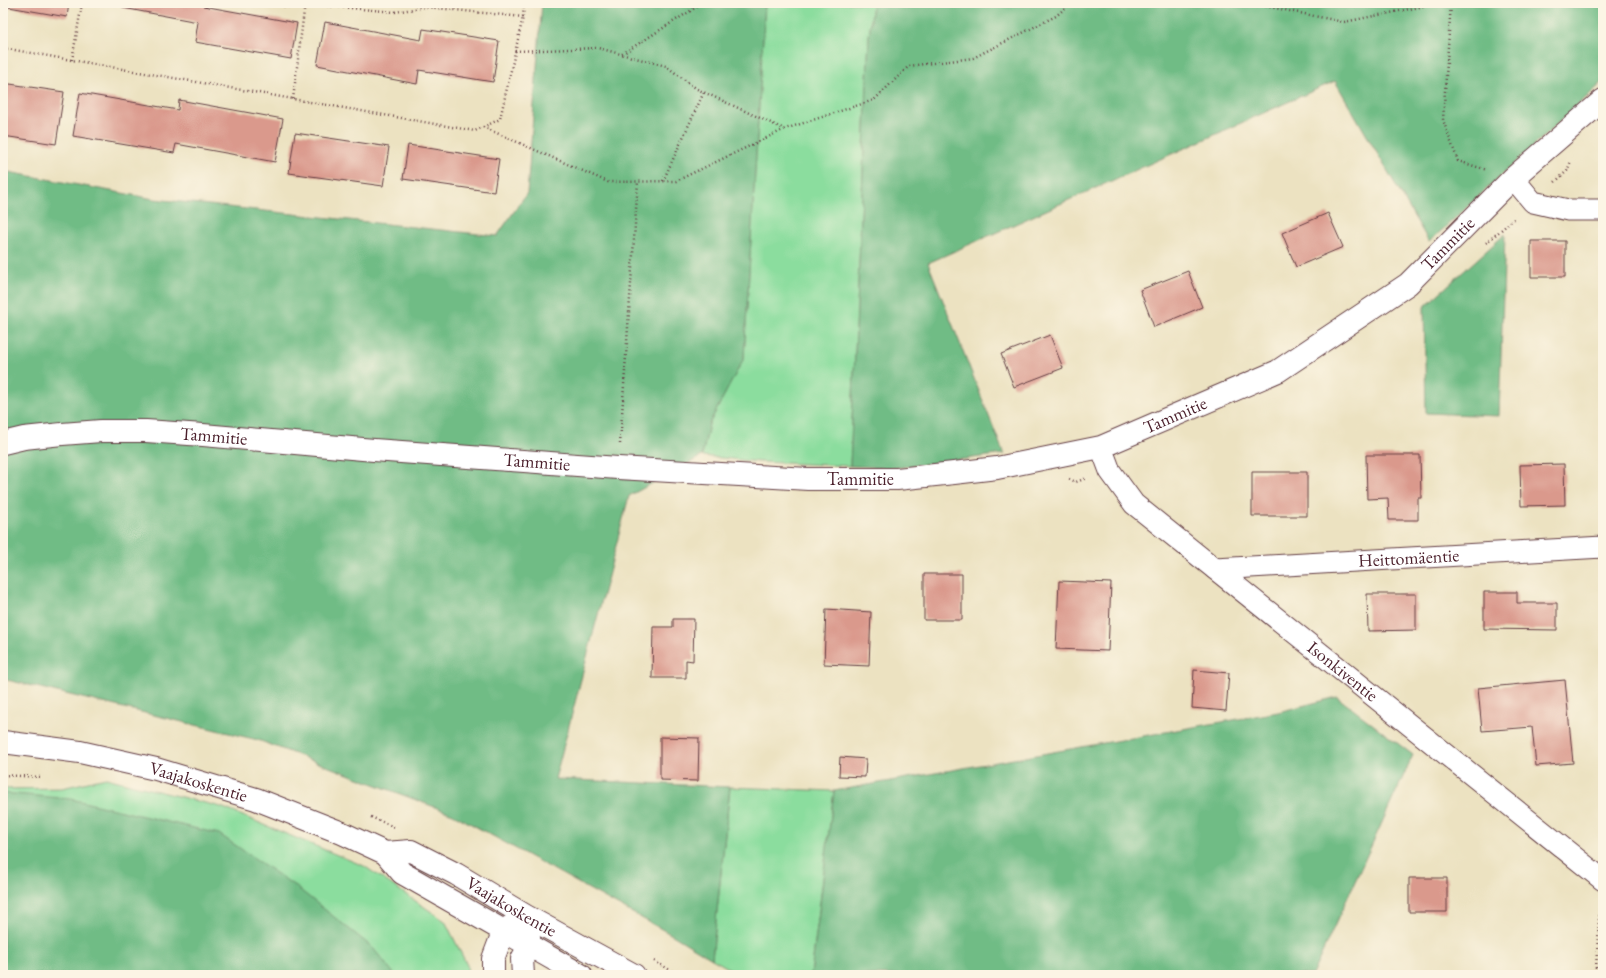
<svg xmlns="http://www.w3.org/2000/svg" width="1606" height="978" font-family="'EB Garamond',serif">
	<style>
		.green { fill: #8bdd9e; stroke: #6a7e64 }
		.forest { fill: #70bc85; stroke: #5d6e58 }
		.building { fill: #da998c }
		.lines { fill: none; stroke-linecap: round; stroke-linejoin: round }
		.minor-casing { stroke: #623c42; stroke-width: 23 }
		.tertiary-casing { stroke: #623c42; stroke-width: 24 }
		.secondary-casing { stroke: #623c42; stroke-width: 24 }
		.path { stroke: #623c42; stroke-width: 2.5; stroke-dasharray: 1 3; stroke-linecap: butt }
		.minor { stroke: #fff; stroke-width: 21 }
		.tertiary { stroke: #fff; stroke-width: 22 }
		.secondary { stroke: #fff; stroke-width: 22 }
		.labels { text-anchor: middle; stroke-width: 3; stroke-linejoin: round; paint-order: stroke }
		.street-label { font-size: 18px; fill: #4a1f2b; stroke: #fcf5e5 }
	</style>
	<rect width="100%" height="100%" fill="#fcf5e5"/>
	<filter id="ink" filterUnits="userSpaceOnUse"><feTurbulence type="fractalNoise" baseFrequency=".025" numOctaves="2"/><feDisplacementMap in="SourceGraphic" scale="8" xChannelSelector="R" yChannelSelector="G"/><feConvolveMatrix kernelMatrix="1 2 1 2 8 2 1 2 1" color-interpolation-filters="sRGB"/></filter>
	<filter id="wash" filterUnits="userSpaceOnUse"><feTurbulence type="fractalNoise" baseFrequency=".012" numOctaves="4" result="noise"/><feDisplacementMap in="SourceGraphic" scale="16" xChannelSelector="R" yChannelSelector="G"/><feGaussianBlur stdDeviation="0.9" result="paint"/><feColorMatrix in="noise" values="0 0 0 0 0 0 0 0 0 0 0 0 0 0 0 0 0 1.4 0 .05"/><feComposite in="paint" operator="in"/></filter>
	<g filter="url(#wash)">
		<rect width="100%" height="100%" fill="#ece2c1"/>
		<path class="green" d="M765 3H873L869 37 850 466 760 462 702 456 709 424 744 357Z
			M106 778 221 807 364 866 445 921 467 965 468 975H3V789L62 788Z
			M730 787 834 791 811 975H741L712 959Z"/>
		<path class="forest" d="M542 3H765L744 358 709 424 702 456 629 496 555 779 730 787 712 959 674 936 453 814 258 740 3 679V171L154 199 497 236 527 193Z
			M873 3H1603V82L1429 242 1335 81 928 263 1004 454 895 468 850 466 869 37Z
			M1505 234 1499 416 1426 413 1424 307Z
			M1337 697 1413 755 1312 975H811L834 791 1278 712Z
			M3 793 71 799 219 834 295 886 372 947 395 975H3Z"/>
		<g id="blocks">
			<path class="building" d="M3 3H69L67 17 3 6Z
				M124 3H204L203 6 297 23 291 59 195 42 198 22 123 8Z
				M325 22 421 40 423 29 499 41 493 82 419 70 417 84 317 65Z
				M3 83 64 92 56 144 3 136Z
				M80 93 178 110 179 100 283 119 275 162 176 144 174 153 73 136Z
				M295 133 389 147 383 186 289 173Z
				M408 145 499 159 494 192 403 179Z
				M1328 213 1343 247 1296 267 1282 233Z
				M1531 241H1565V277H1531Z
				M1188 271 1202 307 1154 327 1140 290Z
				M1050 335 1063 368 1014 387 1001 354Z
				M1366 455H1420L1421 498H1418V520H1389L1388 498 1367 499Z
				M1564 464 1565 505 1521 506 1520 465Z
				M1252 472H1307V516H1252Z
				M924 574H962V620H924Z
				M1059 581 1111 583 1108 651 1056 649Z
				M1484 592H1517V603H1557V630L1484 629Z
				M1367 594H1416V630L1368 631Z
				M826 609 871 612 869 666 824 664Z
				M673 619H694L693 661 686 660V678H652L653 627H673Z
				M1194 670 1229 673 1226 711 1192 708Z
				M1565 680 1573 763 1536 766 1532 727 1482 731 1478 688Z
				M660 737 699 738 698 781 660 780Z
				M840 757 866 759 865 777 839 776Z
				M1409 878H1447V912H1409Z"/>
		</g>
	</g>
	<g filter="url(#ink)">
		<use href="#blocks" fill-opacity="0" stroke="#623c42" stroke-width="1"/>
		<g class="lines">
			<defs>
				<g id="minor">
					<path d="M1513 178 1533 202 1568 210H1603"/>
					<path id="s1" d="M1101 447 1110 471 1134 504 1603 880"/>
					<path id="s2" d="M1215 569 1603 547"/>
				</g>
				<g id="tertiary">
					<path id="s3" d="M3 443 24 438 62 434 101 431H146L203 435 374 450 618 468 808 479H897L954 473 997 468 1101 447 1278 371 1408 284 1513 178 1603 100"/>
				</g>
				<g id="secondary">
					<path id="s4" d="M3 742 80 752 156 769 256 799 342 833 385 853 402 873 581 975"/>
					<path id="s5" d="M385 853 411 851 456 874 526 916 634 975"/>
					<path d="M493 975V959L504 930 516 923"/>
					<path d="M523 975 522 959 530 945 528 931"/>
				</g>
			</defs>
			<use href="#minor" class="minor-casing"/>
			<use href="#tertiary" class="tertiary-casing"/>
			<use href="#secondary" class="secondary-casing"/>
			<path class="path" d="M268 3 287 7 305 4 395 12 426 7 523 17
				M1250 3 1344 22 1440 3
				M1451 3 1443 120 1458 161 1487 170
				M3 48 475 131 500 119 523 17 524 3
				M515 51 598 48 666 66 697 89 784 129
				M622 54 703 3
				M72 60 82 3
				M293 99 305 3
				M483 127 608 182 676 181 785 129 874 100 909 66 973 58 1056 16 1071 3
				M663 181 704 92
				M1555 182 1567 171 1571 161
				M1486 243 1515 218
				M620 444 638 181
				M1069 479 1076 482 1087 478
				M3 775 40 777
				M371 817 394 827
				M654 961 679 975
				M1596 968 1600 903"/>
			<use href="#minor" class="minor"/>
			<use href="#tertiary" class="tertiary"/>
			<use href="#secondary" class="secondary"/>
		</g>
	</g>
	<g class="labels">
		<g class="street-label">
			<text dy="6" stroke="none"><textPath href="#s3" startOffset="1509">Tammitie</textPath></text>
			<text dy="6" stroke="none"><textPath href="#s3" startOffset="1184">Tammitie</textPath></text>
			<text dy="6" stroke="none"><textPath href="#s3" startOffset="212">Tammitie</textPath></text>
			<text dy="6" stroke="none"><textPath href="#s3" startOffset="536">Tammitie</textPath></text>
			<text dy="6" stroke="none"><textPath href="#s3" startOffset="860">Tammitie</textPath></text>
			<text dy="6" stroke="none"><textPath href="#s2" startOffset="194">Heittomäentie</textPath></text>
			<text dy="6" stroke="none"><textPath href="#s1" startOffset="334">Isonkiventie</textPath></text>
			<text dy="6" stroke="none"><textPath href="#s4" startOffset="200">Vaajakoskentie</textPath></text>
			<text dy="6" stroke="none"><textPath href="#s5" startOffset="141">Vaajakoskentie</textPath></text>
		</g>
	</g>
	<rect width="1606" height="978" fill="none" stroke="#fcf5e5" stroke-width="16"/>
</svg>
